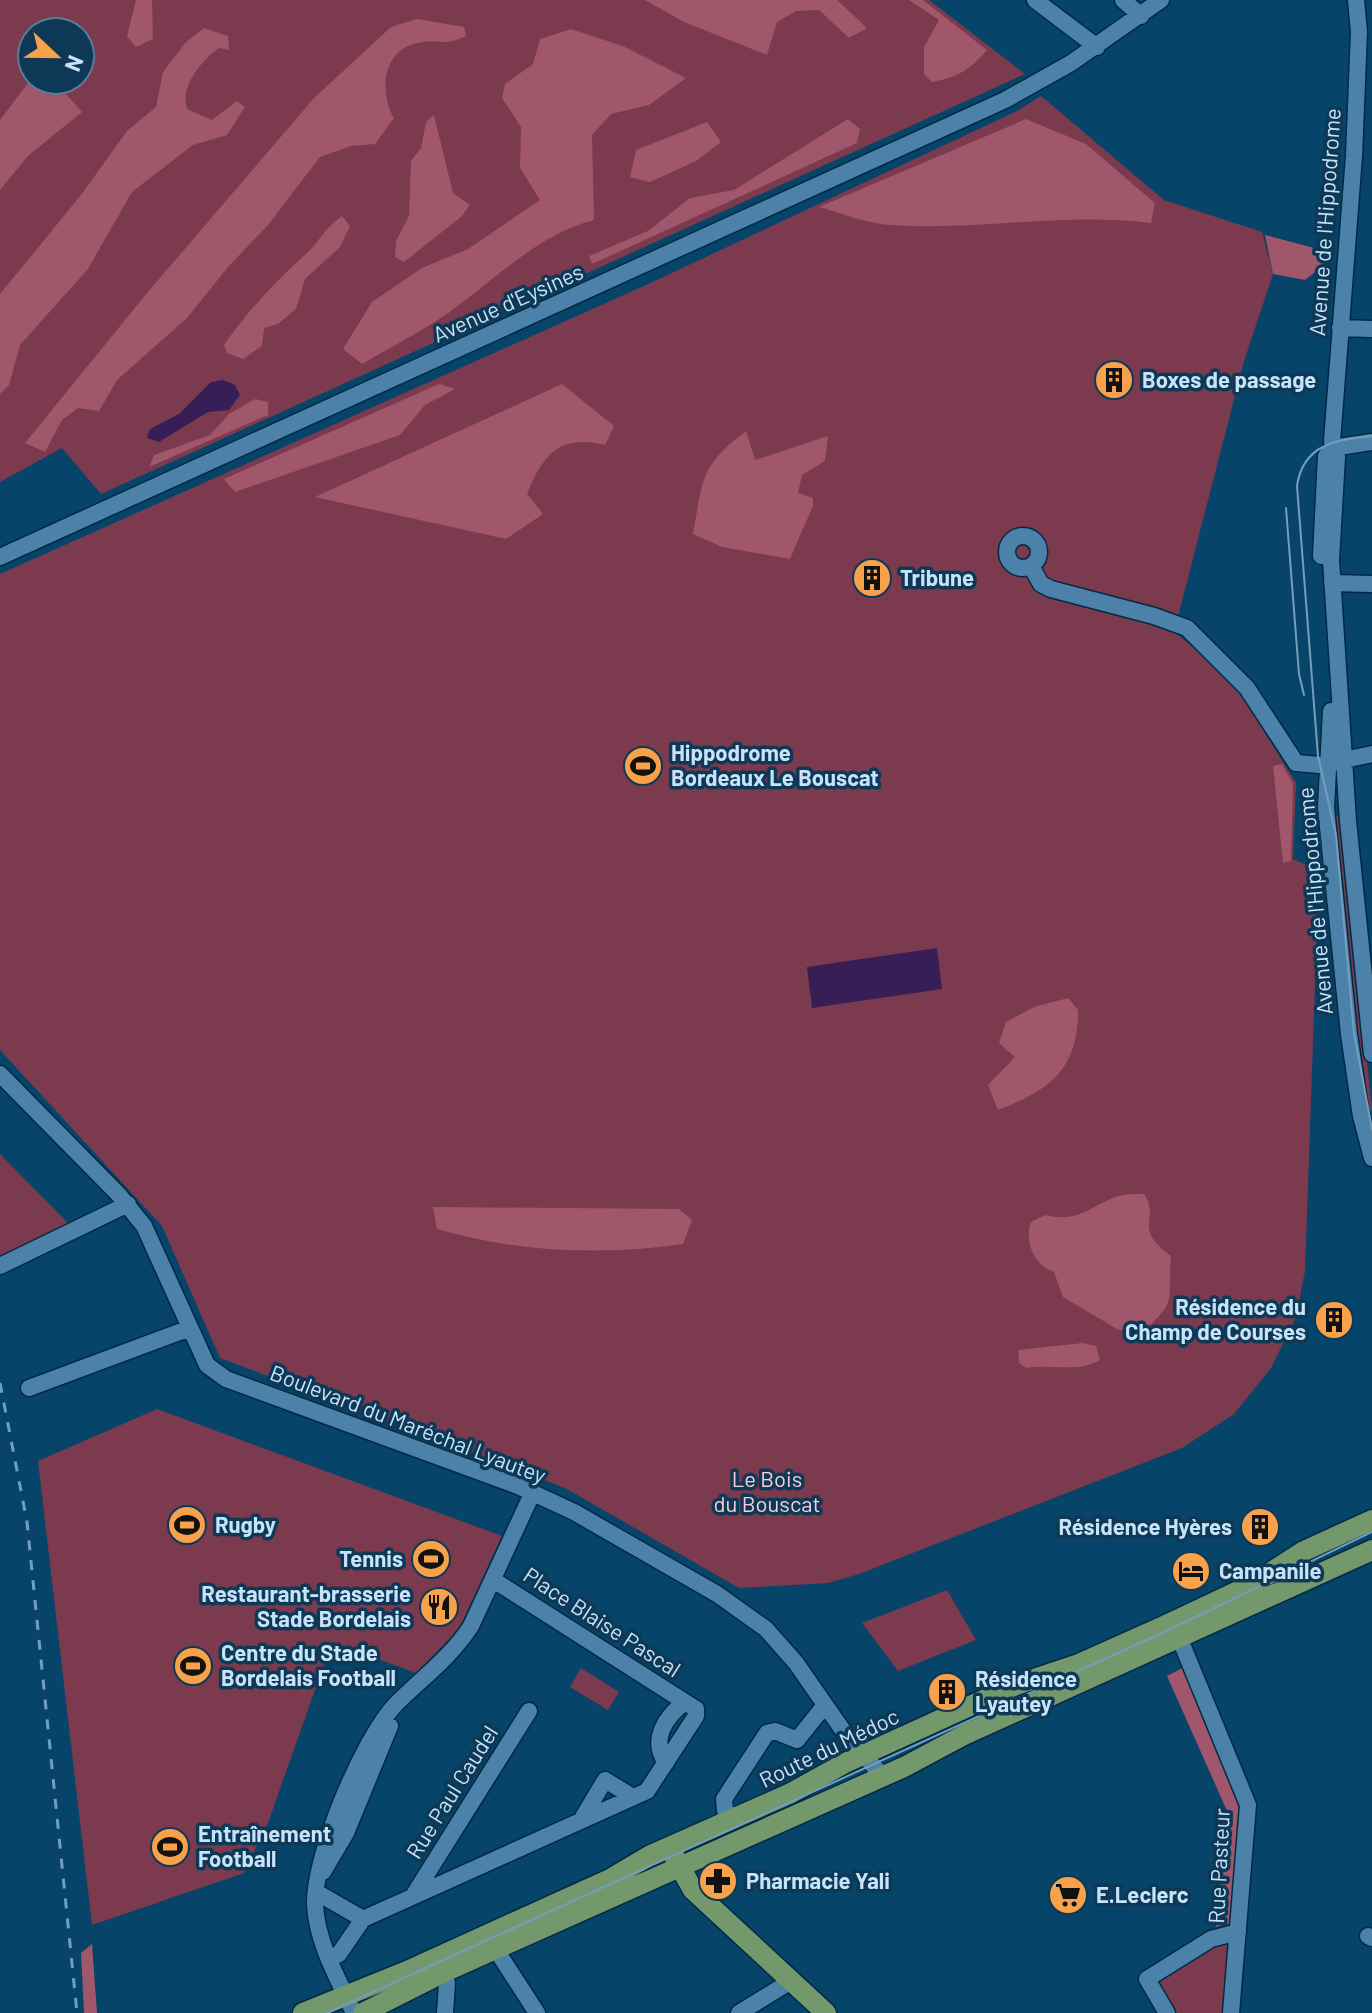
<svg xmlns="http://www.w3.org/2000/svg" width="1372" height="2013" font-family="Barlow,sans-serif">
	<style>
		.green { fill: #7b3a4e; fill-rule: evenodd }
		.forest { fill: #a0566b }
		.water { fill: #381e57 }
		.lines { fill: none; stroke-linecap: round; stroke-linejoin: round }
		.minor-casing { stroke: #002a45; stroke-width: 19 }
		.major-casing { stroke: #002a45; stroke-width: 23 }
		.minor { stroke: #4c82aa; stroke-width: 16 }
		.major { stroke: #73986c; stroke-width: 20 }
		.tram { stroke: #749ebb; stroke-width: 2 }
		.rail { stroke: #749ebb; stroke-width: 3; stroke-dasharray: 10 10; stroke-linecap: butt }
		.labels { text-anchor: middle; stroke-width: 7; stroke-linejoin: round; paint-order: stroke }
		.street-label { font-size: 22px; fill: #c7e3f9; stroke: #0e3956 }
		.poi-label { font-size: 22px; font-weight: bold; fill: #c7e3f9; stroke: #0e3956; text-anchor: start }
		.park-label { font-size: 22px; fill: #f9cdd7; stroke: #0e3956 }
	</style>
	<rect width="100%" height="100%" fill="#064469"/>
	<path class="green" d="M0 0H929L1025 74 101 494 62 448 0 482ZM32 32H80V80H32Z
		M1041 96 1164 200 1262 232 1273 274 1244 361 1174 632 1209 659 1244 699 1296 783 1293 859 1319 871 1305 1271 1296 1317 1271 1368 1234 1414 1182 1448 859 1574 828 1583 739 1588 565 1488 220 1358 162 1226 0 1050V574L646 285 1017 111Z
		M1341 815 1372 1110 1365 1111 1331 817Z
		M0 1154 70 1225 0 1258Z
		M157 1409 502 1536 459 1629 416 1673 332 1642 269 1820 244 1873 92 1925 38 1461Z
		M947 1590 976 1640 898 1671 862 1623Z
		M581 1668 619 1692 608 1710 570 1687Z
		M1222 1941 1229 1944 1226 2013H1174L1160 1989V1979Z"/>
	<path class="forest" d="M136 0H152L153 39 136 47 127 36Z
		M645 0H837L867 28 849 38 819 10 796 11 777 22 767 55 684 22Z
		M909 0H923L987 50C970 70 958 77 932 82L924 74V47L939 20Z
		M417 19 464 27 466 36C444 46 443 40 424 42 383 45 378 90 394 118L375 144 351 146 320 157 268 225 228 267 187 318 117 380 99 411 78 408 62 420 45 452 25 443 147 293 314 98 391 27Z
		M204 28 228 36 229 50 219 48C201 61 180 86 187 109L212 120 237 101 245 107 227 135 193 145 132 192 88 269 20 345 9 385 0 394V294L81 195 127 131 156 107 163 72 186 42Z
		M571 29 623 46 686 78 649 105 611 114 592 135 594 220C538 234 495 280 448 313 421 332 391 347 362 364L343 349 372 302 422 268 468 249 540 200 520 168 521 127 502 98 505 84 533 64 540 39Z
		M31 79 65 93 82 112 28 156 0 190V120Z
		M434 115 453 193 470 205 461 217 404 262 395 257 396 241 409 216 411 161 421 148 426 122Z
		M848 119 860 129 857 143 592 264 589 256 648 231 690 198 734 190Z
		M1026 119 1086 144 1155 203 1151 223C1064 212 978 231 891 225 867 224 842 213 819 207Z
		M707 122 721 142 696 161 650 182 630 177 636 150Z
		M342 216 350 226 340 247 305 279 296 309 278 324 264 328 262 346 243 359 227 353 224 345C249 309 276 281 308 252 320 240 327 226 342 216Z
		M1265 235 1329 252V261L1305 280 1273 274Z
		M439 384 455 389 425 405 400 435 235 492 224 479Z
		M562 384 614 426 605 445C559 434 543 455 527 494L543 514 506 539 315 497Z
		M255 399 268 402V415L149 467 154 455 210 435 229 414Z
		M746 431 755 460 828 436 825 461 802 475 798 493 813 498V506L790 559 722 547 693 534C703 479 700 466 746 431Z
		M1282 764 1293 784 1291 861 1283 863 1273 766Z
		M1068 998 1078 1010C1078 1070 1050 1090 998 1110L988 1085 1015 1057 999 1043 1006 1022 1034 1007Z
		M1144 1194C1161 1220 1131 1226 1171 1256 1167 1304 1179 1300 1140 1334L1117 1329 1063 1297 1054 1272C1034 1265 1024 1242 1031 1222L1045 1215C1080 1223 1088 1207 1118 1196 1126 1194 1136 1194 1144 1194Z
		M433 1207 679 1209 692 1220 683 1244C603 1256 516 1252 437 1229Z
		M1083 1343 1096 1346 1100 1360C1079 1373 1050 1364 1026 1368L1019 1363 1018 1350Z
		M1184 1667 1241 1805 1231 1923 1216 1927 1228 1813 1167 1676Z
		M92 1944 97 2013H84L81 1953Z"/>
	<path class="water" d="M223 380 235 385 240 395 229 410 208 412 159 442 147 438 150 429 179 414 211 382Z
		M937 948 942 989 812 1008 807 967Z"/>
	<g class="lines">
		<defs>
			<path id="minor" d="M1035 0 1097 47
				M1123 0 1141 16
				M1356 0 1359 32 1354 156 1332 441 1337 457 1331 560 1348 821 1372 1054
				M1340 328 1372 329
				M1332 448 1372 442
				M1007 552a16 16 0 1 1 32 0a16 16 0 1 1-32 0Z
				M1321 556 1326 456 1332 448
				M0 557 1005 100 1071 63 1161 0
				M1031 566 1041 584 1051 589 1154 616 1187 628 1247 688 1296 763 1320 765 1372 754
				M1332 583 1372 584
				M1331 711 1326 808 1349 1034 1361 1116 1372 1158
				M0 1074 119 1195 144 1226 207 1365 226 1379 518 1486 574 1512 717 1594 766 1629 796 1663 851 1742 883 1776
				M0 1266 128 1204
				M29 1388 190 1328
				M1179 1637 1248 1805 1231 2013
				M666 1763C650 1740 665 1717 685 1702
				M583 1817 605 1780 633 1797
				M735 1818 725 1811 724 1799 767 1733 775 1731 797 1740 825 1705
				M323 1872 346 1833 390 1726
				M316 1892 363 1919
				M413 1896 529 1711
				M1368 1936 1372 1938
				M495 1948 537 2013
				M329 1959 339 1954 363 1919 647 1791 696 1716V1709L495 1581
				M444 1972 447 1983 445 2013
				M354 2013C338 1979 317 1943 315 1905 313 1858 363 1738 396 1704 422 1678 451 1657 471 1626L532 1494
				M739 2013 791 1981
				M1167 2013 1147 1979 1211 1939 1238 1932"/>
			<path id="major" d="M674 1856 693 1890 826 2013
				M303 2013 407 1971 610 1879 649 1856 791 1793 845 1763 1016 1685 1079 1664 1162 1627 1253 1584 1304 1551 1372 1520
				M363 2013 444 1972 904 1767 964 1735 1372 1550"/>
		</defs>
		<use href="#minor" class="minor-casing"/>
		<use href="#major" class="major-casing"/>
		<use href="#minor" class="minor"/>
		<use href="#major" class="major"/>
		<path class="tram" d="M1372 436C1336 440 1303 444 1297 486L1318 756 1336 835 1354 1033 1372 1129
			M1286 508 1299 674 1304 695
			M327 2013 1175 1627 1372 1532"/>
		<path class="rail" d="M0 1383 27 1522 77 2013"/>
	</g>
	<defs>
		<symbol id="building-disc" viewBox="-11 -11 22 22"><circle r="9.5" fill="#f8a14b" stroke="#0e3956"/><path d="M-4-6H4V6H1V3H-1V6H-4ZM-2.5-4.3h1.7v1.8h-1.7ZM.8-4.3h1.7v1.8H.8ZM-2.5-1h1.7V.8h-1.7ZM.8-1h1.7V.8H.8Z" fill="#111"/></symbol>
		<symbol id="stadium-disc" viewBox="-11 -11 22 22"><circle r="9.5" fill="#f8a14b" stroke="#0e3956"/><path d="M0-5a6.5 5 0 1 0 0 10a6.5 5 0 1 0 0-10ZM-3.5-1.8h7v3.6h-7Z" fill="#111"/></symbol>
		<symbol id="hotel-disc" viewBox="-11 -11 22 22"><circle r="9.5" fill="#f8a14b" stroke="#0e3956"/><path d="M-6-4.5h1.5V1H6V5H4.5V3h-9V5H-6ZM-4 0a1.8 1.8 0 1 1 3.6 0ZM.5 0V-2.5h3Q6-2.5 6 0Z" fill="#111"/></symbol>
		<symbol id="restaurant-disc" viewBox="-11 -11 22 22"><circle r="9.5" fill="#f8a14b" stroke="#0e3956"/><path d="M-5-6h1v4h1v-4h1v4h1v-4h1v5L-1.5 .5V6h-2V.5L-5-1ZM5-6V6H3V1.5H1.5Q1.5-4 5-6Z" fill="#111"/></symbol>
		<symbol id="pharmacy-disc" viewBox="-11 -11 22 22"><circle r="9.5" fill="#f8a14b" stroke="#0e3956"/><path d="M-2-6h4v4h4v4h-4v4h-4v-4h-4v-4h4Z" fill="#111"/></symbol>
		<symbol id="supermarket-disc" viewBox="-11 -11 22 22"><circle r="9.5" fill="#f8a14b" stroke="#0e3956"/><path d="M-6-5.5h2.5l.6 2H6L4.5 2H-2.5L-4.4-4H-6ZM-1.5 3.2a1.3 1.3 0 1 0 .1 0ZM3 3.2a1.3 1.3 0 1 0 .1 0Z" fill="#111"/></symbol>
	</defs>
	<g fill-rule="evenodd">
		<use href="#building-disc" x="1092" y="358" width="44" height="44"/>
		<use href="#building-disc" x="850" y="556" width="44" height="44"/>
		<use href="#stadium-disc" x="621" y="744" width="44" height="44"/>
		<use href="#building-disc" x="1312" y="1298" width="44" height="44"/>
		<use href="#stadium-disc" x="165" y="1503" width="44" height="44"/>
		<use href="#building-disc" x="1238" y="1505" width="44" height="44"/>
		<use href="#stadium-disc" x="409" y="1537" width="44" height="44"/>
		<use href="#hotel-disc" x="1169" y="1549" width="44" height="44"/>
		<use href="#restaurant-disc" x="417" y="1585" width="44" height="44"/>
		<use href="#stadium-disc" x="171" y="1644" width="44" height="44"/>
		<use href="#building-disc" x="925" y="1670" width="44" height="44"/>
		<use href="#stadium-disc" x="148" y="1825" width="44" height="44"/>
		<use href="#pharmacy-disc" x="696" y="1859" width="44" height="44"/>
		<use href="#supermarket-disc" x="1046" y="1873" width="44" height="44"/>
	</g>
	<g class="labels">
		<g class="street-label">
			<text transform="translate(1325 222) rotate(-86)" y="8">Avenue de l'Hippodrome</text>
			<text transform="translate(508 303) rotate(-24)" y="8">Avenue d'Eysines</text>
			<text transform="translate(1315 901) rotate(-95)" y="8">Avenue de l'Hippodrome</text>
			<text transform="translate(408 1424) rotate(21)" y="8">Boulevard du Maréchal Lyautey</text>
			<text transform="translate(602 1622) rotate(33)" y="8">Place Blaise Pascal</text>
			<text transform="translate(829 1748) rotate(-26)" y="8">Route du Médoc</text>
			<text transform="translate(452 1792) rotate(-58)" y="8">Rue Paul Caudel</text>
			<text transform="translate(1219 1866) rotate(-87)" y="8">Rue Pasteur</text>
		</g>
		<g class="poi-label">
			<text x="1142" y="388">Boxes de passage</text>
			<text x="900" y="586">Tribune</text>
			<text x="671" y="761">Hippodrome<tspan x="671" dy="25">Bordeaux Le Bouscat</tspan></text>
			<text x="1306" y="1315" text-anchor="end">Résidence du<tspan x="1306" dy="25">Champ de Courses</tspan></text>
			<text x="215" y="1533">Rugby</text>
			<text x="1232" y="1535" text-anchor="end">Résidence Hyères</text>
			<text x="403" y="1567" text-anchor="end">Tennis</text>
			<text x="1219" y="1579">Campanile</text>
			<text x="411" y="1602" text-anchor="end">Restaurant-brasserie<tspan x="411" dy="25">Stade Bordelais</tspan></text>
			<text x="221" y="1661">Centre du Stade<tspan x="221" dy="25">Bordelais Football</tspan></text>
			<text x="975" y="1687">Résidence<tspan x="975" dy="25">Lyautey</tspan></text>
			<text x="198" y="1842">Entraînement<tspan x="198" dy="25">Football</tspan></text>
			<text x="746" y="1889">Pharmacie Yali</text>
			<text x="1096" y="1903">E.Leclerc</text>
		</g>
		<g class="park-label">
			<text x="767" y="1487">Le Bois<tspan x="767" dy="25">du Bouscat</tspan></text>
		</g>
	</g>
	<g transform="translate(56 56) rotate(112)"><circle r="38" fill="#0e3956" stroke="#587d97" stroke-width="2"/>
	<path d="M0-6L14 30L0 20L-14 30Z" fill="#f8a14b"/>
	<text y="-12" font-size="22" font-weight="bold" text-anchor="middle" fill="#c7e3f9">N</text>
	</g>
</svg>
